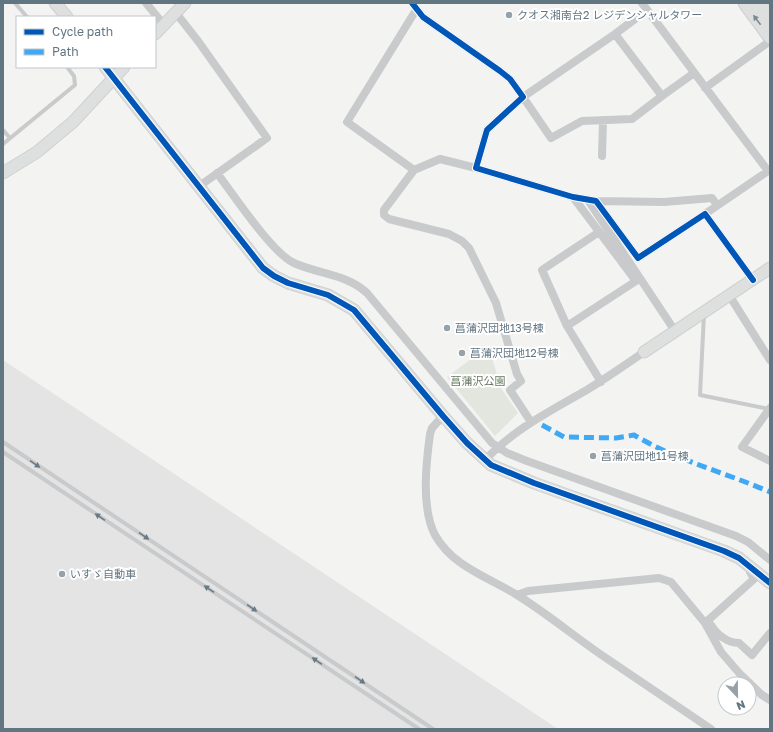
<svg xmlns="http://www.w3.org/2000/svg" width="773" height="732" font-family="'Golos Text','Noto Sans JP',sans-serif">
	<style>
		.built { fill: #e3e4e3 }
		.green { fill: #e2e6df }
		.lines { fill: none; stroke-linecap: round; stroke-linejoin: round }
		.secondary-casing { stroke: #cfd1d1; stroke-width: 13 }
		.primary-casing { stroke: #cfcfcf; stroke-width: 15 }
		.lane { stroke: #c8cacb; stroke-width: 4 }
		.street { stroke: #c8cacb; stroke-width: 8 }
		.secondary { stroke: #dedfdf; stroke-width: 11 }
		.primary { stroke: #dedfdf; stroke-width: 13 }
		.quiet { stroke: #3fa9f5; stroke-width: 5; stroke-dasharray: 10 5; stroke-linecap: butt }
		.cycleway-casing { stroke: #fff; stroke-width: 8 }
		.cycleway { stroke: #0057b8; stroke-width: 6 }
		.oneway { fill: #7b8b95 }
		.oneway2 { fill: #677a86 }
		.poi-dot { fill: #95a2a9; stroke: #fff; stroke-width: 1.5 }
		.labels { text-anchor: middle; stroke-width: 4; stroke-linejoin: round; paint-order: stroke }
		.poi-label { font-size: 11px; fill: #627682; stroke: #fff; text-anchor: start }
		.park-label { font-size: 11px; fill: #677961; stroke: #fff }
	</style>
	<rect width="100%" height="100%" fill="#f3f3f1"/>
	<path class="built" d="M3 360 558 729H3Z"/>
	<path class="green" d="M488 346 502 390 518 413 495 436 447 377Z"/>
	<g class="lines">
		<defs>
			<path id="secondary" d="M55 3 67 17
				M155 34 185 3
				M105 67 263 268 274 276 288 283 328 295 354 310 443 416 467 443 491 465 534 483 724 551 739 558 770 583
				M3 173 37 152 73 122 124 67
				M644 352 770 268"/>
			<path id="primary" d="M745 3 770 37
				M759 3 770 18"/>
		</defs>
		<use href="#secondary" class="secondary-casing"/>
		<use href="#primary" class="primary-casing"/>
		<path class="lane" d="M15 3 27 17
			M3 130 10 138
			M3 144 75 85 74 76 67 67
			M704 314 700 395 769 409
			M3 442 433 729
			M3 452 419 729"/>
		<path class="street" d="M146 3 164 25
			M412 3 423 17 500 71 510 79 523 97 487 130 476 168 573 197 596 201 638 258 705 214 753 280
			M642 3 768 171 705 214
			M416 10 347 122 414 170 384 210V215L389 219 449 234 462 241 469 248 496 303 517 374 521 381 510 390 531 422
			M647 10 615 34 662 96 694 73
			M176 13 198 41 267 138 198 187
			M615 34 523 97 551 138 582 121 632 119 662 96
			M705 88 770 41
			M602 156 603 120
			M414 170 440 159 476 168
			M217 173C233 194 272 253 294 263 318 274 347 274 367 293L492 443 507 453 527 461 736 536 748 542 770 560
			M588 200 675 331
			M596 201 664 202 712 198 717 205
			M599 232 542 270 567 326 601 382
			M729 295 770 360
			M567 326 636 281 573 197
			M770 408 742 447 770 461
			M443 416 432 428 430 434C426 463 421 508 435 535 453 567 488 577 517 595 548 614 576 638 606 658 641 682 676 705 711 729
			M485 460C513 430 550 411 585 391 605 379 625 365 644 352
			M517 595 528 591 659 578 671 582 705 623 721 652 740 674 762 695 770 700
			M705 623 754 579 750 572 752 568
			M711 625C717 635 728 643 739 643L752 655 770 633"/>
		<use href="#secondary" class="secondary"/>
		<use href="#primary" class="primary"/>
		<path class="quiet" d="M542 425 564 437 616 438 634 435C678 461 724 472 770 492"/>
		<defs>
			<path id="cycleway" d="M412 3 423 17 500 71 510 79 523 97 487 130 476 168 573 197 596 201 638 258 705 214 753 280
				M105 67 263 268 274 276 288 283 328 295 354 310 443 416 467 443 491 465 534 483 724 551 739 558 770 583"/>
		</defs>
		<use href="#cycleway" class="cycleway-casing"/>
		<use href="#cycleway" class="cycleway"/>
	</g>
	<defs><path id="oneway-solid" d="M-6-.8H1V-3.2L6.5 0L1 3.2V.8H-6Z"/></defs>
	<use class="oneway" href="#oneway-solid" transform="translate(757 20) rotate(-127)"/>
	<g class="oneway2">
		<use href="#oneway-solid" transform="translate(35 464) rotate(34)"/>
		<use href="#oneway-solid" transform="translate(100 517) rotate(-146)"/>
		<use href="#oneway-solid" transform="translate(144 536) rotate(34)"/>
		<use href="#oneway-solid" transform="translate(209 589) rotate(-146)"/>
		<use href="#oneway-solid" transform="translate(252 608) rotate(34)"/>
		<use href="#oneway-solid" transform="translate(317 661) rotate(-146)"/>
		<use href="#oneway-solid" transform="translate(360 680) rotate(34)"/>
	</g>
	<g class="poi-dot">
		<circle cx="509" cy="15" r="4"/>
		<circle cx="447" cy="328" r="4"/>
		<circle cx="462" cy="353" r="4"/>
		<circle cx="593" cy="456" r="4"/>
		<circle cx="62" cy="574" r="4"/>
	</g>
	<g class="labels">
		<g class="poi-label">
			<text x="517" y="19">クオス湘南台2 レジデンシャルタワー</text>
			<text x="455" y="332">菖蒲沢団地13号棟</text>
			<text x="470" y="357">菖蒲沢団地12号棟</text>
			<text x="601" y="460">菖蒲沢団地11号棟</text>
			<text x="70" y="578">いすゞ自動車</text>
		</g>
		<g class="park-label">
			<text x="478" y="385">菖蒲沢公園</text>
		</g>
	</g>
	<rect width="773" height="732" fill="none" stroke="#627682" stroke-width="8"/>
	<rect x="16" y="16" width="140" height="52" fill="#ffffff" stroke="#c0c8cd"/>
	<rect x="24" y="29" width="20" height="6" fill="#0057b8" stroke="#c0c8cd"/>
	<text x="52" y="36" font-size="12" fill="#627682">Cycle path</text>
	<rect x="24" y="49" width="20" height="6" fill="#3fa9f5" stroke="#c0c8cd"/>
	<text x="52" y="56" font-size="12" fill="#627682">Path</text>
	<g transform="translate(737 696) rotate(158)"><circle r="19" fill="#ffffff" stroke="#c0c8cd"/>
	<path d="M0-3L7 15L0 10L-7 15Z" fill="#95a2a9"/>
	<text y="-6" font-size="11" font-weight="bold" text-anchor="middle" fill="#627682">N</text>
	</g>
</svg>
